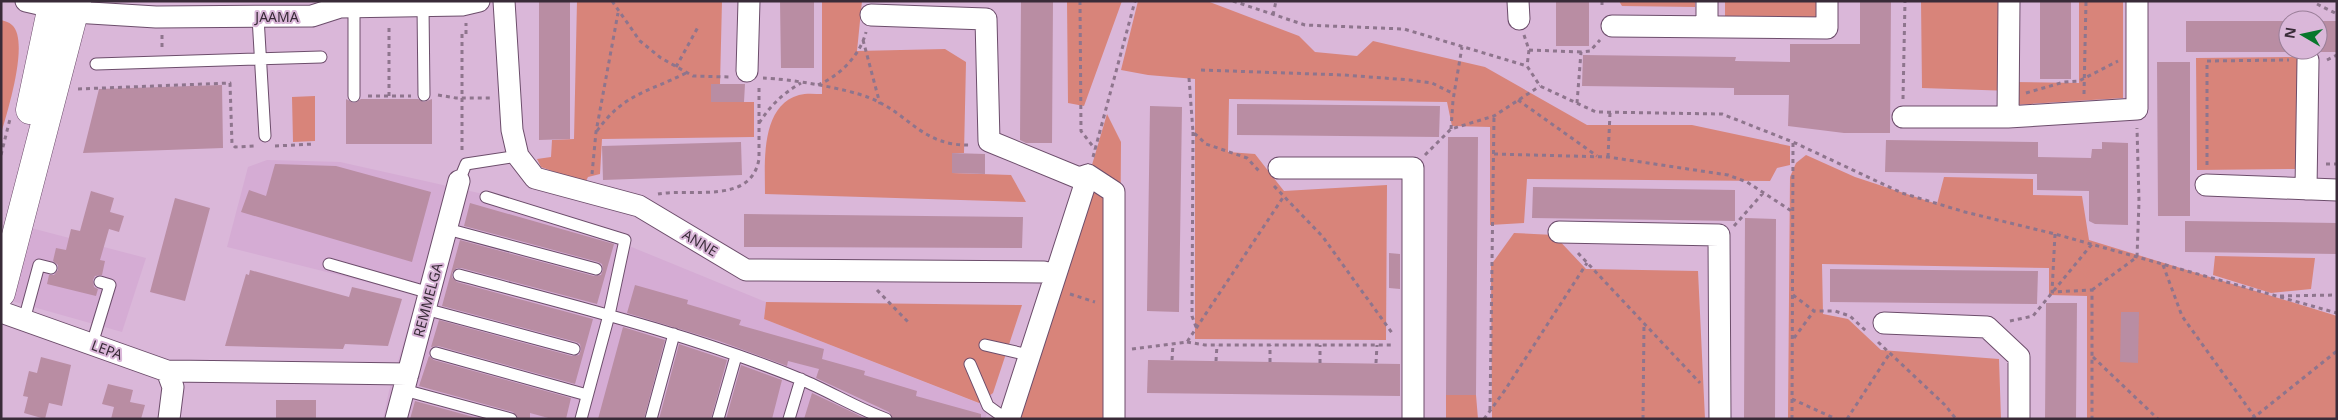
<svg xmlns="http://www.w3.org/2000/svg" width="2338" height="420" font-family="'Noto Sans',sans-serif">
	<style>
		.built { fill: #d5acd4 }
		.green { fill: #d8847a }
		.building { fill: #b98da3 }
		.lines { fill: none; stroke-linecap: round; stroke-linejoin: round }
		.lane-casing { stroke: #6c4d6b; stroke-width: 13 }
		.street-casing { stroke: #6c4d6b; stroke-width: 23 }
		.secondary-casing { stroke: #6c4d6b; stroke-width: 29 }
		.path { stroke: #8e758d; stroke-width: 3; stroke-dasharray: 4 4; stroke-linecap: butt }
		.lane { stroke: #fff; stroke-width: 11 }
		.street { stroke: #fff; stroke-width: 21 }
		.secondary { stroke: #fff; stroke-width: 28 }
		.labels { text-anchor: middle; stroke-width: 4; stroke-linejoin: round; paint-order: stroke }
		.street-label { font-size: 14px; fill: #392b38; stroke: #dab7d9 }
	</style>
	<rect width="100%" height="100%" fill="#dab7d9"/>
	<path class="built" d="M267 160 340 162 524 203 766 302 764 319 978 403 993 393 985 419H383L389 391 418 295 227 247 248 167Z
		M31 228 146 258 122 332 12 301Z"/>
	<path class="green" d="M577 1H722L720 84 711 102H754V137L602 139 600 174 588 177 585 183 541 167 537 159 551 157 552 140 574 139Z
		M822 1H862L857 51 945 49 966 62 964 153H952V173L1011 175 1026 202 765 194C765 163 760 106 799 95 806 93 815 94 822 94Z
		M1067 1H1122L1084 106 1068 103Z
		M1138 1H1207L1299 36 1315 52 1357 56 1373 41 1485 67 1587 125H1692L1790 146V165L1777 168 1770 181 1527 179 1524 223 1490 225V127L1452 126 1447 102 1229 99 1228 152 1255 154 1284 191 1387 185 1386 340 1195 339V79L1148 75 1121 70Z
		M1619 1H1695V7L1622 6Z
		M1725 1H1820V18L1725 19Z
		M1921 1H2013V82L2079 83V1H2123V98L2013 105 2012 91 1922 88Z
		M1 20C4 21 9 22 12 25 30 41 7 113 1 134Z
		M2298 57V169L2197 170 2196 58Z
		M315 96V141L293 142 292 97Z
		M1107 114 1121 142 1119 419H1017Z
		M1806 155 1855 177 1937 204 1944 177 2033 179V195L2082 196 2089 240 2337 316V419H2087V296L2049 295V268L1822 264 1823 314 1848 319 1881 350 1999 359 2001 419H1788L1790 177 1796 163Z
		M1514 233 1554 235 1586 269 1698 271 1705 419H1492L1491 265Z
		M2215 256 2315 258 2311 289 2271 293 2213 275Z
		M766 302 1022 305 993 393 979 403 764 319Z
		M1446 395H1476L1478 419H1446Z"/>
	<path class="building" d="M539 1H570V139L539 140Z
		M780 1H814V68H781Z
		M1021 1H1053L1052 143H1026L1020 140Z
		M1556 1H1589V46H1556Z
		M1860 1H1891L1890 133H1844L1788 126 1789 95H1734V88L1582 86 1583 55 1736 57 1735 61 1790 62V44H1860Z
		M2040 1H2071V79H2040Z
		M2186 21H2288V52H2186Z
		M2318 21H2336V52H2318Z
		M2157 62H2190V216H2158Z
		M711 84H745L744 102H711Z
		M222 85 223 148 83 153 99 89Z
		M346 99 354 103 361 99H418L424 102 432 99V144H346Z
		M1237 104 1440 106 1439 137 1237 135Z
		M1150 106 1182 107 1179 312 1147 311Z
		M1448 137H1478L1476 395H1446Z
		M1886 140 2038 142V157L2091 158 2092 149H2102V142L2128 143V225L2095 224 2089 221V191L2037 190V174L1885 172Z
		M741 142 742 175 603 180 602 146Z
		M952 153 985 154V174L952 173Z
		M275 164 336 166 431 192 412 262 241 212 249 190 266 196Z
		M1533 187 1735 190V221L1532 218Z
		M91 191 114 198 110 212 124 216 119 232 109 229 100 260 105 261 102 275 95 276 93 280 94 287 98 289 96 296 47 284 49 275H54L58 270V265L53 261 56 248 66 250 71 229 80 231Z
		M175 198 210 208 185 301 150 292Z
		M470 203 614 244 597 304 461 268H457L452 273V277L457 282 593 319 575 384 438 346 431 347 439 320 572 356 579 355 581 350 580 344 576 342 442 306 460 240 594 276 601 275 603 270 602 264 598 262 464 226Z
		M744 214 1023 217 1022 248 744 247Z
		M1745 218 1776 219 1775 419H1744Z
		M2185 221 2337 223V254L2185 252Z
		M1389 253 1400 254V289L1389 288Z
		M1830 269 2038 271 2037 304 1830 302Z
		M250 270 349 297 352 287 402 299 388 346 345 344 343 349 225 346 246 274 249 275Z
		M635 285 688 300 687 304 741 320 739 325 824 349 822 359 865 371 864 375 917 391 916 396 981 414V419H893L889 412 816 378 819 369 788 361 787 366 719 341 627 313Z
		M2046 303H2077L2076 419H2045Z
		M2121 312H2139L2138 363 2120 362Z
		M623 327 665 340 644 419H598Z
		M679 344 727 360 711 419H659Z
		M429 356 434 360 571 398 566 419H552L530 413V419H518L513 412 419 386Z
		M41 357 71 365 62 406 49 403 45 419 24 413 28 397 23 396 29 371 37 373Z
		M1148 360 1400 364V396L1147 393Z
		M741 365 782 380 772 419H726Z
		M108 384 133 390 130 402 145 405 141 419H111L114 407 102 404Z
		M812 393 850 411 866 419H804Z
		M276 400H316V419H276Z
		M415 401 481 419H410Z"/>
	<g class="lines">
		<defs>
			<path id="lane" d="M423 6 424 95
				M354 7V96
				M258 17 265 136
				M96 64 321 57
				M459 181 466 164 518 156
				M486 197 625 240 609 315 581 419
				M447 229 596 269
				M329 264 430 293
				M459 275C574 306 690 334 800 379 829 391 856 408 886 419
				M425 309 574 349
				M24 320 39 265 51 268
				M92 344 110 285 100 282
				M985 345 1029 355
				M436 353 587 395
				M970 364 988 406 1006 419
				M404 390 511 419
				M651 419 674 334
				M718 419 736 356
				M789 419 801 379"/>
			<path id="street" d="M26 1 74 12 156 17 312 16 340 7 462 5 479 1
				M504 1 512 130 518 156 535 178 639 206 746 270 1044 272 1054 276
				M1518 1 1519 19
				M871 15 986 19 989 141 1079 178 1088 175
				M1612 26 1827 28V1
				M1707 27V1
				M747 71 749 1
				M1903 117H2008L2137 109V1
				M2008 117 2009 1
				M1279 168H1413V419
				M1088 175 1114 192V419
				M2206 185 2337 190
				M2306 189 2308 60
				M1559 232 1719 235 1720 419
				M1 312 167 371 173 387 169 419
				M1884 323 1987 327 2019 357V419
				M167 371 408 374
				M396 419 459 181
				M1009 419 1088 175"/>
			<path id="secondary" d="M30 110 53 1
				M1 293 77 1"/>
		</defs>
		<use href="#lane" class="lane-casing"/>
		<use href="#street" class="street-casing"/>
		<use href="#secondary" class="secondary-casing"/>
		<path class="path" d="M612 1 640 41 661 58 693 76 730 77
			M1080 1 1081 131 1095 149
			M1233 1 1305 25 1404 29 1527 66 1540 86 1596 112 1722 114 1793 142 1902 193 1965 212 2055 234 2337 313
			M1602 1V9
			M2317 4 2337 14
			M1273 15 1276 1
			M162 35V49
			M1524 35 1529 50 1527 66
			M863 40 880 104
			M1529 50 1581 52
			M2327 60 2337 55
			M676 67 698 27
			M1201 70 1344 75 1410 80 1432 83 1454 94
			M763 78C790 79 845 88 870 98 910 114 922 147 972 145
			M1189 78 1193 132 1206 144 1247 158 1259 171
			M818 85C839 76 860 56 866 32
			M78 89 230 83 232 144 235 147 256 146
			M2026 93 2064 82 2079 81 2118 61
			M2084 94 2086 1
			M438 95 456 98H491
			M368 96H411
			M389 96V25
			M1903 99 1905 1
			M1518 100 1597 156
			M1577 103 1581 52 1590 51 1600 40
			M759 123C771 105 782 94 801 83
			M1451 129 1453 100 1462 47
			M597 131C623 94 648 92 686 73
			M1193 132 1192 316 1196 327
			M275 146 314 144
			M462 150V34H466V23
			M1494 154 1608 157 1728 175 1747 182 1793 212
			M1 155 10 119
			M1425 155 1451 129 1494 116 1540 86
			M1093 157 1135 1
			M1608 157 1610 113
			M2326 164H2337
			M2207 165V61L2289 60
			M592 174 596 132 618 13
			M1274 186 1323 237 1392 333
			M658 194C693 188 751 205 759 159V86
			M1734 226 1763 193
			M2055 234 2052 292 2092 290V419
			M1578 253 1700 383
			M2163 265 2182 316 2256 419
			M877 290 910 324
			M2092 290 2137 257 2139 201 2137 128
			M1070 294 1095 302
			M1793 295 1814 311H1835L1850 316 1866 331
			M2280 296 2337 295
			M2010 321 2033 316 2092 244
			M1794 338 1814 311
			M1187 342 1205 345H1393
			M1878 342 1945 405 1956 419
			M1132 349 1187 342 1284 196
			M2093 357 2158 419
			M1172 360 1173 344
			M1216 361 1217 345
			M1270 362V345
			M1320 363V345
			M1376 363 1377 345
			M1792 399 1836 419
			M1490 410 1494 116
			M1484 419 1505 390 1587 263
			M1643 419 1644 324
			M1792 419 1793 142
			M1847 419 1890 353
			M2252 419 2337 351"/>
		<use href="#lane" class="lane"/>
		<use href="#street" class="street"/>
		<use href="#secondary" class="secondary"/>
	</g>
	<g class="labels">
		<g class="street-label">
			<text x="277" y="22">JAAMA</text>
			<text transform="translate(700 243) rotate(31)" y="5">ANNE</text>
			<text transform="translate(428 300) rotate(-75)" y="5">REMMELGA</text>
			<text transform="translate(107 350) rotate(20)" y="5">LEPA</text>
		</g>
	</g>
	<rect width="2338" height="420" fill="none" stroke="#392b38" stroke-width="5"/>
	<g transform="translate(2303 35) rotate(279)"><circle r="24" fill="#dab7d9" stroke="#9a7f99"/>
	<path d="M0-4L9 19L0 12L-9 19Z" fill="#08772c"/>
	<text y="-8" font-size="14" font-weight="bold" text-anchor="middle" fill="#392b38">N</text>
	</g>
</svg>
